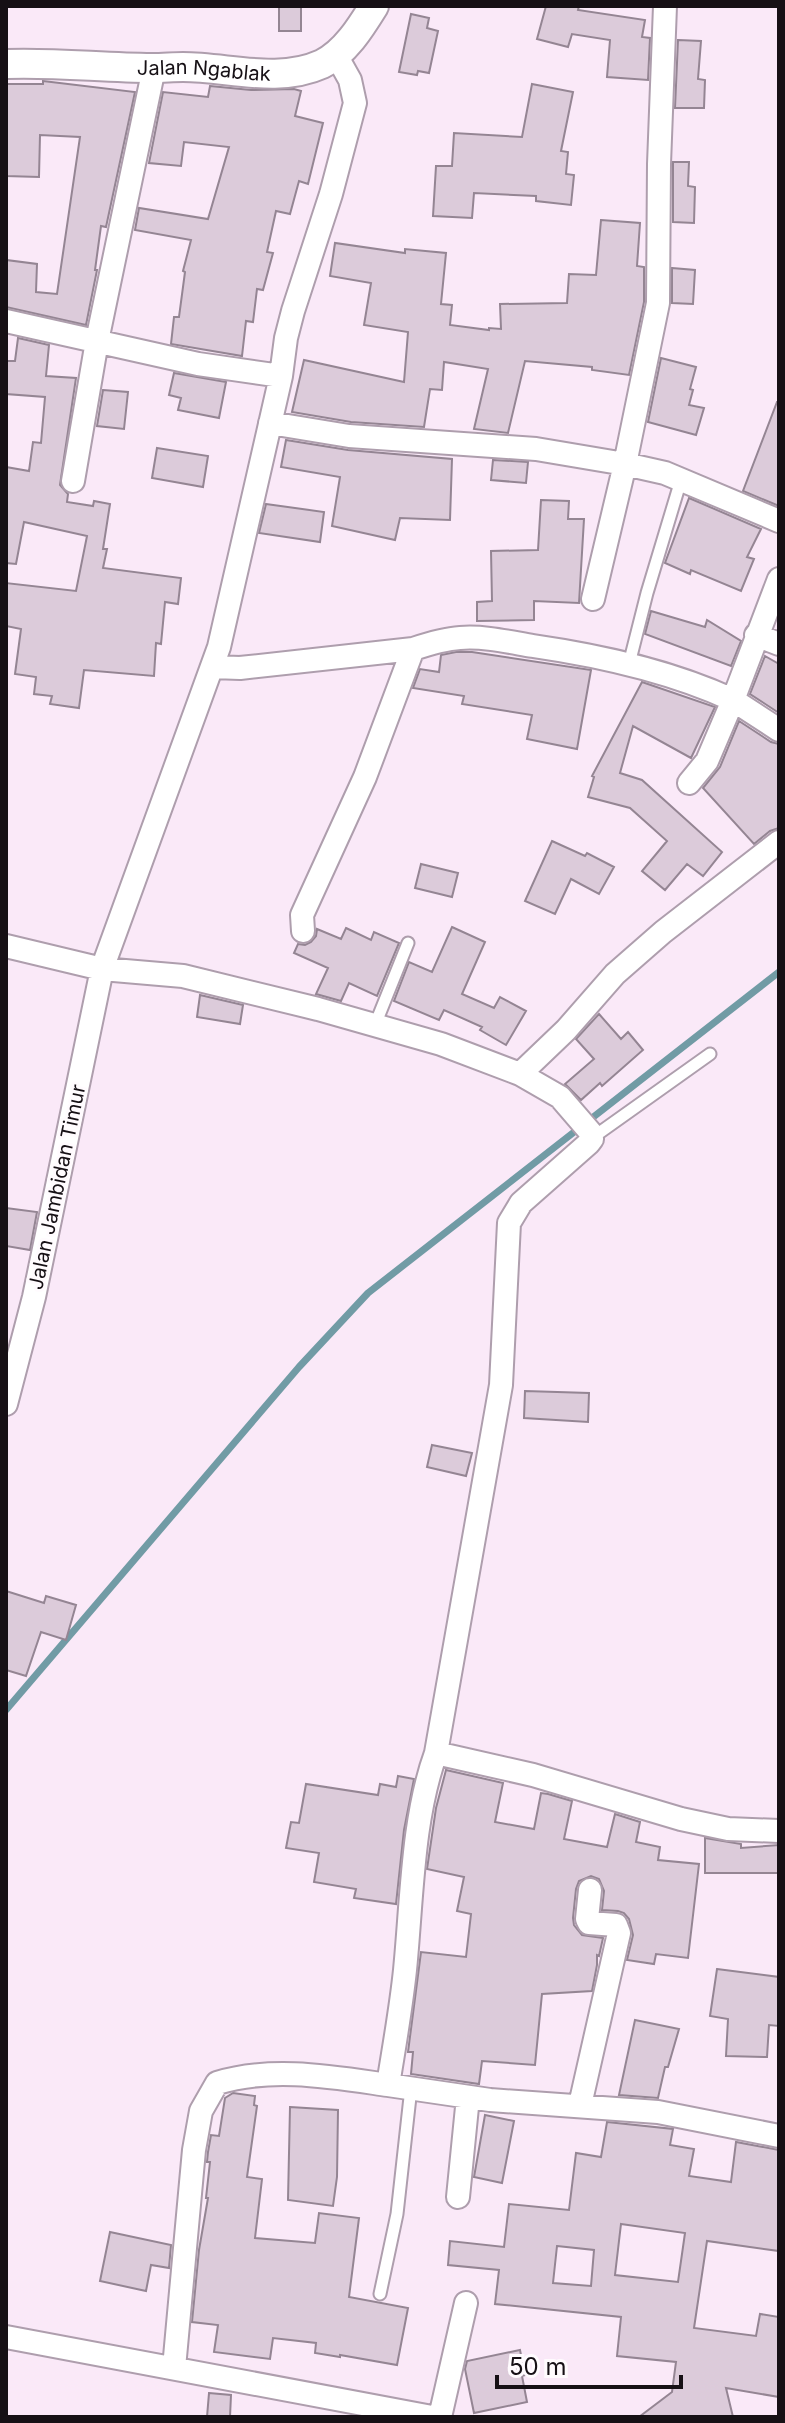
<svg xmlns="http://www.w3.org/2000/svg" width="785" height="2423" font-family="Inter,sans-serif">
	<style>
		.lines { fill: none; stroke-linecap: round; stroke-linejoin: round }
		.stream { stroke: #719ba5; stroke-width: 7 }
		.building { fill: #dccbda; stroke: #948593; stroke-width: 2; fill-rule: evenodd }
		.service-casing { stroke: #ae9ead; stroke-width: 15 }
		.minor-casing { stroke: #ae9ead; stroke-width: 26 }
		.tertiary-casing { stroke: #ae9ead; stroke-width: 32 }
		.service { stroke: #fff; stroke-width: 11 }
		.minor { stroke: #fff; stroke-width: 22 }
		.tertiary { stroke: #fff; stroke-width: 28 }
		.labels { text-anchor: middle; stroke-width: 6; stroke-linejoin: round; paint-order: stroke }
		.street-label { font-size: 20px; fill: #161015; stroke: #fffbfe }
	</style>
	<rect width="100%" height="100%" fill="#fae9f8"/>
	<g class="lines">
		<path class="stream" d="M6 1710 299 1367 368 1293 779 972"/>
	</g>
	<path class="building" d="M279 6H301V31H279Z
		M546 6H579L578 10 645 20 642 37 650 38 648 80 607 77 610 40 572 34 568 47 537 39Z
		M411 14 429 18 427 28 438 31 429 73 418 71 417 75 399 72Z
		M678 40 701 41 698 79 705 80 704 108H675Z
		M43 81 135 92 106 227 101 226 95 270H97L86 325 6 307V260L37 264 36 292 57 294 80 137 40 135 39 177 6 176V84H43Z
		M532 84 573 92 561 151 568 152 566 174 574 175 571 205 536 201V196L474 193 472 218 433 216 436 166H452L454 133 522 137Z
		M210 86 251 90 294 89 301 91 295 116 323 123 308 184 299 181 290 214 276 211 267 252 273 253 263 290 257 289 253 322 246 321 242 356 171 344 174 317H179L185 272 183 271 191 240 135 230 139 208 208 219 229 147 184 142 181 166 149 163 163 92 208 97Z
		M673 162H689L688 186 695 187 694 223 673 222Z
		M601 220 640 223 637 266 644 267V302L629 375 592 370V367L525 361 508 433 474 429 488 369 444 362 442 390 430 389 424 427 351 422 292 412 304 360 404 382 408 332 364 325 371 283 330 276 335 243 405 253V249L446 253 441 304 452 305 450 325 489 330V328L501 329 500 304 567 303 569 274 596 275Z
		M672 268 695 270 693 304 672 303Z
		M18 338 49 345 46 376 76 378 60 485 68 494 67 502 93 506 94 501 110 504 103 549H107L103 568 181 578 178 604 165 602 161 644 156 643 154 676 84 670 79 708 50 704 52 696 34 694 36 677 15 674 21 629 6 626V583L76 591 87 536 24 522 16 564 6 563V467L29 471 33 442 41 443 45 397 6 394V361H15Z
		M661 358 696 367 690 389 693 390 689 405 704 408 696 435 648 422Z
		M174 373 226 382 219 418 178 410 181 398 169 395Z
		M103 390 128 392 124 429 97 426Z
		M777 402H779V506L743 491Z
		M286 440 348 450 452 459 450 520 400 518 395 540 332 526 340 477 281 467Z
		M157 448 208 456 203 487 152 478Z
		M493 460 528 462 526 483 491 480Z
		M689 498 761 529 747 557 754 559 741 591 691 570 690 574 665 563Z
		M541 500 569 501 568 519H584L579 603 534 601V620L477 621V602L492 601 491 551 538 550Z
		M266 504 324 512 320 542 259 533Z
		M651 611 705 627 707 620 741 641 731 666 645 634Z
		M456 652H472L591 670 577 749 527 739 532 715 462 704 464 696 413 688 420 669 439 672 441 655Z
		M765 656 779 664V713L750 694Z
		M642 682 715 707 691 758 633 726 620 773 642 780 722 852 703 876 687 864 665 890 642 871 667 841 630 808 588 797 594 777 592 776Z
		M739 721 771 742 779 744V828L770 831 754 844 703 788 720 767Z
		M552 841 585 856 587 853 614 867 599 894 571 879 555 914 525 901Z
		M421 864 458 873 452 897 415 888Z
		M452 927 485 942 462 994 494 1008 500 997 526 1011 506 1045 480 1030 482 1027 444 1010 439 1020 394 1001 409 962 432 972Z
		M346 928 371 940 374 932 399 943 377 996 349 983 341 1001 316 994 328 968 294 953 298 944 305 945 311 942 316 936 317 929 341 939Z
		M200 995 243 1005 240 1024 197 1017Z
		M599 1014 621 1039 628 1032 643 1050 602 1086 600 1083 581 1100 565 1084 594 1059 576 1039Z
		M6 1208 37 1212 30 1250 6 1246Z
		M525 1391 589 1393 588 1422 524 1418Z
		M432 1445 472 1453 466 1476 427 1467Z
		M6 1591 44 1603 46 1596 76 1605 66 1640 41 1632 26 1676 6 1670Z
		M446 1770 503 1783 495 1822 534 1829 541 1793 548 1794 572 1801 564 1839 607 1847 615 1814 640 1822 636 1842 660 1847 658 1860 699 1864 688 1958 656 1954 654 1964 627 1960 633 1935 629 1919 624 1913 618 1911 602 1910 604 1891 599 1879 591 1876 579 1881 576 1889 573 1918 574 1925 582 1935 603 1938 599 1956 597 1955V1965L592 1991 542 1994 535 2065 482 2061 479 2084 411 2074 413 2052H408L421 1952 466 1957 471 1914 457 1911 464 1877 427 1869 436 1808Z
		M398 1776 414 1779 404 1830 396 1904 354 1898 356 1889 314 1882 319 1853 286 1848 291 1822 299 1823 306 1784 378 1795 380 1784 396 1787Z
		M705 1838 741 1844V1848L779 1845V1873H705Z
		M717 1969 779 1977V2026L769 2025 767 2057 726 2056 728 2019 710 2016Z
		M635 2020 679 2029 668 2067H665L658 2098 619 2095Z
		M233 2093 255 2096 254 2105 257 2106 247 2177 262 2179 255 2238 315 2243 319 2213 359 2218 349 2297 408 2308 397 2365 340 2355V2357L315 2353 316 2343 273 2338 270 2359 214 2352 218 2325 192 2322 199 2250 208 2198H206L210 2162H207L208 2152 211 2135 219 2136 225 2098Z
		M290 2107 338 2110 337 2177 333 2206 288 2200Z
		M485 2115 514 2121 502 2183 474 2177Z
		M607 2122 673 2129 670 2145 694 2149 689 2176 731 2182 736 2142 779 2150V2251L707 2241 694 2328 756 2336 760 2314 779 2317V2397L726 2388 733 2417H639L672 2392 676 2362 617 2356 621 2317 495 2304 499 2270 448 2265 450 2241 504 2247 509 2204 569 2210 576 2153 601 2157ZM621 2224 685 2233 678 2282 615 2275ZM557 2246 594 2250 591 2286 553 2283Z
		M110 2232 171 2245 169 2268 151 2265 146 2291 100 2281Z
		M520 2350 525 2375 522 2376 527 2402 474 2413 465 2369 467 2361Z
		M209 2393 231 2395 230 2417H207Z"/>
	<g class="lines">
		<defs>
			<path id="service" d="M629 664 647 593 681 480
				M375 1025 408 943
				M592 1138 710 1054
				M380 2294 397 2214 411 2088"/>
			<path id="minor" d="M336 55 350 80 355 103 331 194 293 311 286 338 281 376 219 647 102 969 183 976 318 1009 441 1044 520 1074 560 1097 591 1133 592 1139 589 1143 521 1203 509 1223 501 1385 436 1753C412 1819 412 1900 405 1970 401 2009 394 2047 388 2085L490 2100 658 2112 779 2136
				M6 321 198 364 281 376
				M270 423 349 436 536 449 625 464 665 473 779 521
				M73 481 97 341 154 68
				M593 599 625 464 658 303 659 164 665 6
				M756 635 779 644
				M212 667 240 668 413 649
				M689 783 707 761 733 700 779 730
				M303 931 302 915 365 777 413 649C428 644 444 639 460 638 484 636 509 642 533 646 602 656 670 671 733 700L779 579
				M6 946 102 969 34 1297 6 1404
				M520 1074 566 1030 615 974 663 932 779 842
				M436 1753 533 1775 681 1819 728 1829 779 1831
				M580 2105 619 1933 616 1925 589 1923 587 1919 590 1890
				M458 2197 468 2097
				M6 2337 432 2417
				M174 2368 194 2150 201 2111 217 2083C272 2066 332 2077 388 2085
				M440 2417 466 2303"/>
			<g id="tertiary">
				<path id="s1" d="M6 64C55 62 104 68 152 68 163 68 173 67 183 67 228 67 278 84 322 64 345 53 361 27 374 6"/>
			</g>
		</defs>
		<use href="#service" class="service-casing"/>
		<use href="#minor" class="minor-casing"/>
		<use href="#tertiary" class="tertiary-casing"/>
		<use href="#service" class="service"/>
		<use href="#minor" class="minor"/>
		<use href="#tertiary" class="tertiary"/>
	</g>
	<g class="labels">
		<g class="street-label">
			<text dy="7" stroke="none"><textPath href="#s1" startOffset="198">Jalan Ngablak</textPath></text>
			<text transform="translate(57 1187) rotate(-78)" y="7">Jalan Jambidan Timur</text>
		</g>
	</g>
	<rect width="785" height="2423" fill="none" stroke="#161015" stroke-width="16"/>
	<path d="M497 2375v12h184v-12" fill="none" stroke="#161015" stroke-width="4"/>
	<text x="509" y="2375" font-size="24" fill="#161015" stroke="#fffbfe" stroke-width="6" paint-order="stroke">50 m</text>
</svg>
